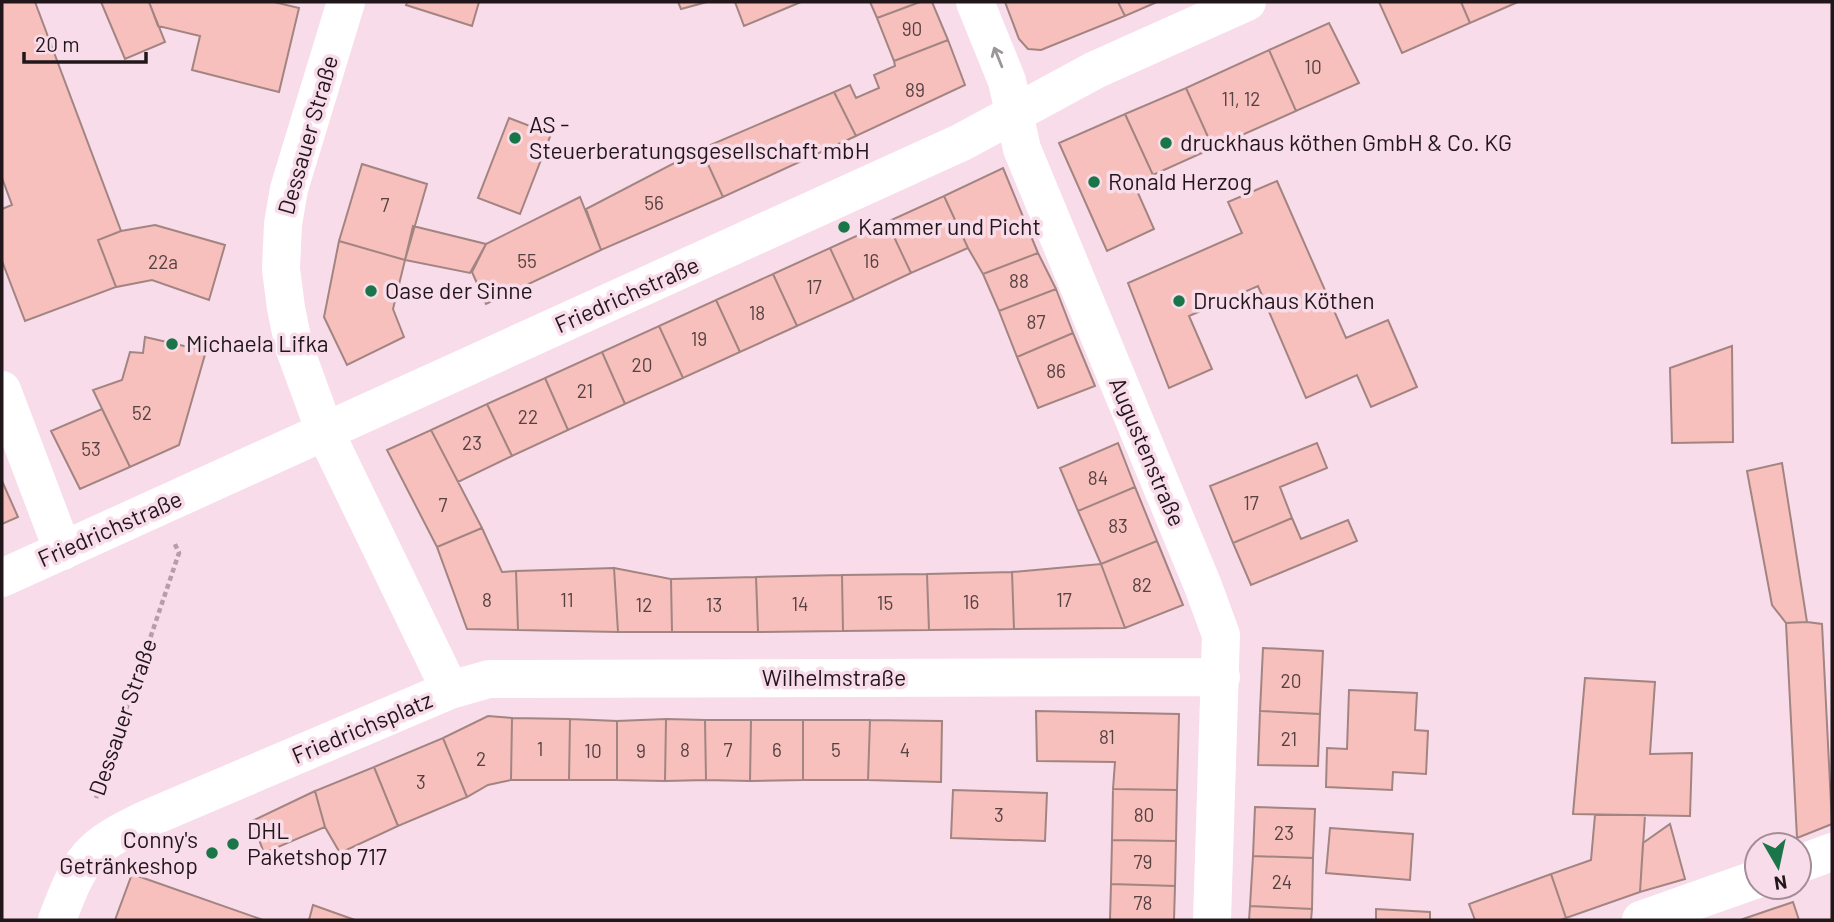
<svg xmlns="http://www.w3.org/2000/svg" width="1834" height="922" font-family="Barlow,sans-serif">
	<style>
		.building { fill: #f7c0bc; stroke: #a28482; stroke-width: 2 }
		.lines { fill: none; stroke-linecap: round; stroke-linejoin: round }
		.path { stroke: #b59ea8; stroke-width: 4.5; stroke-dasharray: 5 3.5; stroke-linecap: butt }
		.minor { stroke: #fff; stroke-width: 38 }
		.oneway { stroke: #9b9798 }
		.poi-dot { fill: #1a7549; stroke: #f9dce9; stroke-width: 2.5 }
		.labels { text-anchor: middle; stroke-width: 7; stroke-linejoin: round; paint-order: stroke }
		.number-label { font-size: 19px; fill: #564143 }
		.poi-label { font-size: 23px; fill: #21171b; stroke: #f9dce9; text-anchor: start }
		.street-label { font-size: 23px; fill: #21171b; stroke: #f9dce9 }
	</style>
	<rect width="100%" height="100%" fill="#f9dce9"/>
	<path class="building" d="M2 2H35L121 231 98 240 116 287 25 321 2 261V209L12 205 2 178Z
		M101 2H149L165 42 125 59Z
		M149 2H274L299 8 279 92 192 70 200 36 158 26Z
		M407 2H479L472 26 406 5Z
		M678 2H707L681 9Z
		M735 2H801L744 26Z
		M870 2H920L877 18Z
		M920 2H932L948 40 894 61 877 18Z
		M1005 2H1118L1125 16 1041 50 1028 49 1019 39Z
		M1118 2H1157L1125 16Z
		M1379 2H1461L1470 23 1402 53Z
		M1461 2H1518L1470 23Z
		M1329 23 1359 83 1296 111 1269 50Z
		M948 40 965 85 856 136 834 92 850 85 856 98 879 88 874 75 895 66 894 61Z
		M1269 50 1296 111 1213 148 1186 88Z
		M1186 88 1213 148 1153 175 1125 114Z
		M834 92 856 136 723 197 701 149Z
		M1125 114 1153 175 1134 184 1154 229 1107 251 1059 143Z
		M509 118 551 134 520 214 478 198Z
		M701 149 723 197 601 250 586 209Z
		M362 164 427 184 405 260 339 241Z
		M1003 168 1038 253 983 274 968 248 944 196Z
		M1277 181 1346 338 1388 320 1417 387 1371 407 1357 375 1306 398 1258 286 1189 316 1212 369 1169 388 1128 283 1242 233 1228 202Z
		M944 196 968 248 911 273 887 222Z
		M580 197 601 250 486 304 472 272 486 244Z
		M887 222 911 273 854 300 830 248Z
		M155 225 225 245 209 300 152 280 116 287 98 240 121 231Z
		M413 226 486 244 470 273 405 260Z
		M339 241 405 260 393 309 404 337 347 365 324 317Z
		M830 248 854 300 797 326 773 274Z
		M1038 253 1056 289 999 311 983 274Z
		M773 274 797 326 740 352 716 300Z
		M1056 289 1073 333 1017 357 999 311Z
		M716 300 740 352 683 378 659 326Z
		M659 326 683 378 625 404 602 352Z
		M1073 333 1095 386 1038 408 1017 357Z
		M145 337 206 351 179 445 130 467 93 390 122 380 130 352 143 353Z
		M1732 346 1733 442 1672 443 1670 368Z
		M602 352 625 404 568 430 545 378Z
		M545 378 568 430 512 456 487 404Z
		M487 404 512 456 458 482 431 430Z
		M102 409 130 467 80 489 51 431Z
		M431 430 482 528 437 547 387 450Z
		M1118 443 1135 487 1078 511 1060 468Z
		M1317 443 1327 468 1280 487 1292 518 1233 543 1210 486Z
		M1782 463 1807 622 1786 623 1772 605 1747 471Z
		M2 481 18 517 2 524Z
		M1135 487 1157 541 1101 564 1078 511Z
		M1292 518 1301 539 1348 520 1357 541 1251 585 1233 543Z
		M482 528 502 572 516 571 518 630 467 629 437 547Z
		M1157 541 1183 605 1125 628 1101 564Z
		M1101 564 1125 628 1014 629 1012 572Z
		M614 568 618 632 518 630 516 571Z
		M614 568 671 579 672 632H618Z
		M1012 572 1014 629 929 630 927 574Z
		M927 574 929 630 843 631 842 575Z
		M842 575 843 631 758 632 756 577Z
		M756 577 758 632H672L671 579Z
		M1807 622 1822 624 1832 824 1797 838 1786 623Z
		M1263 648 1323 651 1320 714 1260 711Z
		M1585 678 1655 682 1650 754 1692 753 1690 816 1573 814Z
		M1349 690 1417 693 1415 730 1428 731 1426 774 1393 772 1392 790 1326 787 1327 748 1347 749Z
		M1036 711 1179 714 1177 790 1113 789 1115 762 1037 761Z
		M1260 711 1320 714 1318 766 1258 765Z
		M488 716 512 718 511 780 488 785 467 797 443 738Z
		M512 718 570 719 569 780H511Z
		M570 719 617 721V780H569Z
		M666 719 665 781 617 780V721Z
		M666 719 705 720 706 780 665 781Z
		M705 720H751L750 781 706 780Z
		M751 720H803V780L750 781Z
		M803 720H870L868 780H803Z
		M870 720 942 721 941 782 868 780Z
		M443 738 467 797 398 826 374 767Z
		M374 767 398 826 340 853 325 827 315 791Z
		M1113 789 1177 790 1176 841 1112 840Z
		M953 790 1047 793 1045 841 951 838Z
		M315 791 325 827 264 853 252 821Z
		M1255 807 1315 809 1313 858 1253 856Z
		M1595 815H1645L1640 892 1566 918 1551 874 1591 860Z
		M1670 824 1685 879 1640 892 1643 843Z
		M1330 828 1413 834 1410 880 1326 873Z
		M1112 840 1176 841 1175 886 1111 884Z
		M1253 856 1313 858 1312 909 1250 906Z
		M132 874 263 920H115Z
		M1551 874 1566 918 1561 920H1475L1469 904Z
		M1111 884 1175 886 1174 920H1110Z
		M1793 902 1799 920H1744L1743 919Z
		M313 905 355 920H309Z
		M1250 906 1312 909 1311 920H1249Z
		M1376 909 1430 912V920H1376Z"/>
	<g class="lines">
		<path class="path" d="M96 798 179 553 174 542"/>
		<path class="minor" d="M975 2 1007 81 1022 149 1203 586 1221 635 1212 920
			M2 390 63 551
			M2 578 962 142 1095 70 1247 2
			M450 690 489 679 1221 677
			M1799 864 1832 852
			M57 920C66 897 75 869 94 851 109 837 129 828 147 819L450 690 325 432 294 347 286 308 281 269 283 224 289 189 346 2
			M1641 920 1757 879"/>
	</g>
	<defs><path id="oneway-shaft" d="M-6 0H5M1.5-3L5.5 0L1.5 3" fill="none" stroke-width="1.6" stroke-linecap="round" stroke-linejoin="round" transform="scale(1.75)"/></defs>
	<use class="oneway" href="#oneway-shaft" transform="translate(998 57) rotate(-112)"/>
	<g class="poi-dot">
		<circle cx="515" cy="138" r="7"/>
		<circle cx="1166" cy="143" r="7"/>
		<circle cx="1094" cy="182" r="7"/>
		<circle cx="844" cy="227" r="7"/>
		<circle cx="371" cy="291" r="7"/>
		<circle cx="1179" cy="301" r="7"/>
		<circle cx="172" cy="344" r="7"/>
		<circle cx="233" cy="844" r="7"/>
		<circle cx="212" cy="853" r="7"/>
	</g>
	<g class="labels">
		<g class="number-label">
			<text x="912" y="36">90</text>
			<text x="1313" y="74">10</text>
			<text x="915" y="97">89</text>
			<text x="1241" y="106">11, 12</text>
			<text x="654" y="210">56</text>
			<text x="385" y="212">7</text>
			<text x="527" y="268">55</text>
			<text x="871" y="268">16</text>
			<text x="163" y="269">22a</text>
			<text x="1019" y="288">88</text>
			<text x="814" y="294">17</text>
			<text x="757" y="320">18</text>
			<text x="1036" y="329">87</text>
			<text x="699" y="346">19</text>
			<text x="642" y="372">20</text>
			<text x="1056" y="378">86</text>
			<text x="585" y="398">21</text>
			<text x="142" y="420">52</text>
			<text x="528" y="424">22</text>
			<text x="472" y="450">23</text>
			<text x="91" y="456">53</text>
			<text x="1098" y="485">84</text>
			<text x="1251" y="510">17</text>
			<text x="443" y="512">7</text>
			<text x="1118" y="533">83</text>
			<text x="1142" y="592">82</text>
			<text x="487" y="607">8</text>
			<text x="567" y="607">11</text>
			<text x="1064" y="607">17</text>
			<text x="971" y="609">16</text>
			<text x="885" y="610">15</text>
			<text x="800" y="611">14</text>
			<text x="644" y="612">12</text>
			<text x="714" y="612">13</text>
			<text x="1291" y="688">20</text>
			<text x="1107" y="744">81</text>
			<text x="1289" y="746">21</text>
			<text x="540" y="756">1</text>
			<text x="685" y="757">8</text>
			<text x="728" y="757">7</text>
			<text x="777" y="757">6</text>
			<text x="836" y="757">5</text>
			<text x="905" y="757">4</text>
			<text x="593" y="758">10</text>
			<text x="641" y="758">9</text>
			<text x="481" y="766">2</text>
			<text x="421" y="789">3</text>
			<text x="999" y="822">3</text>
			<text x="1144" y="822">80</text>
			<text x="1284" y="840">23</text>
			<text x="1143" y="869">79</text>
			<text x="1282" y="889">24</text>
			<text x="1143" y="910">78</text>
		</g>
		<g class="poi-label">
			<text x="529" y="133">AS -<tspan x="529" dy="26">Steuerberatungsgesellschaft mbH</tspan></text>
			<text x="1180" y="151">druckhaus köthen GmbH &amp; Co. KG</text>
			<text x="1108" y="190">Ronald Herzog</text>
			<text x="858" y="235">Kammer und Picht</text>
			<text x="385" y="299">Oase der Sinne</text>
			<text x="1193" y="309">Druckhaus Köthen</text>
			<text x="186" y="352">Michaela Lifka</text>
			<text x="247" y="839">DHL<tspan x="247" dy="26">Paketshop 717</tspan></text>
			<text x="198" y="848" text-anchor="end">Conny's<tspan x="198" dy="26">Getränkeshop</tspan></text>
		</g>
		<g class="street-label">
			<text transform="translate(308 135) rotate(-74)" y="8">Dessauer Straße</text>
			<text transform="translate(627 295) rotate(-24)" y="8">Friedrichstraße</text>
			<text transform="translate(1147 452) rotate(67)" y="8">Augustenstraße</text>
			<text transform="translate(110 529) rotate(-24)" y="8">Friedrichstraße</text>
			<text x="834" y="686">Wilhelmstraße</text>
			<text transform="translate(123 717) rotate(-71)" y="8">Dessauer Straße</text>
			<text transform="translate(362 728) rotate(-23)" y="8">Friedrichsplatz</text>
		</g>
	</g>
	<rect width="1834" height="922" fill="none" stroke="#21171b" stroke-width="7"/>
	<g transform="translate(1778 866) rotate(171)"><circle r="33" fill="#f9dce9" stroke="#a38d97" stroke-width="2"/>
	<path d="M0-5L12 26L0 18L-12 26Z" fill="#1a7549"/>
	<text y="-10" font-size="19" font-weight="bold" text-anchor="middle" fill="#21171b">N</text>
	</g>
	<path d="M24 52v10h122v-10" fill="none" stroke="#21171b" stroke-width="3.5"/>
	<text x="35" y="52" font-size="21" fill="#21171b" stroke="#f9dce9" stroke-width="5" paint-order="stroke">20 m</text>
</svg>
